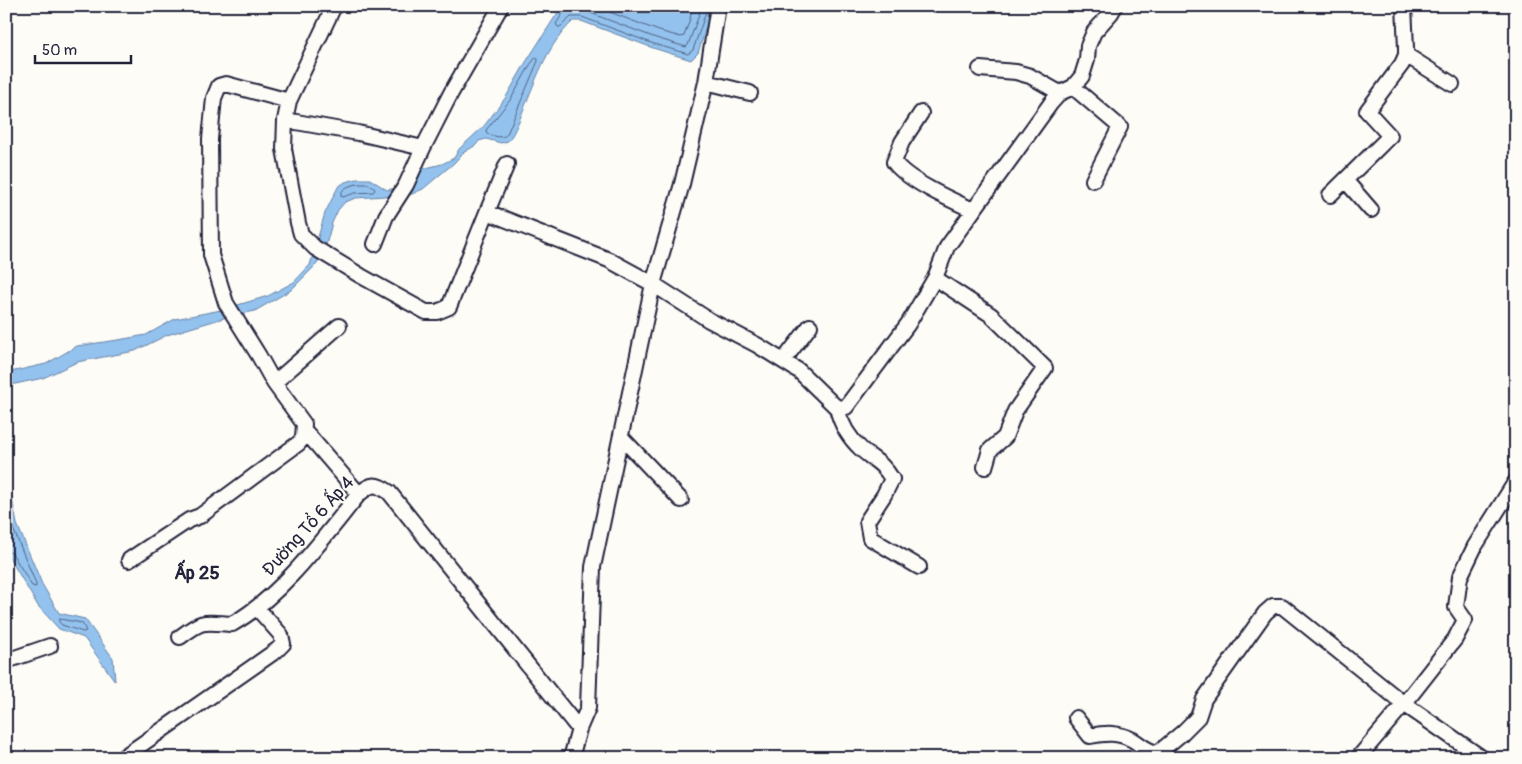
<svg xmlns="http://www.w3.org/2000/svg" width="1522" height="764" font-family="Pangolin,sans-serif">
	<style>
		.water { fill: #93c2ee; stroke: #6682a6 }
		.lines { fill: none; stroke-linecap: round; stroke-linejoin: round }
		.shore { stroke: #4f6283; stroke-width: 1 }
		.minor-casing { stroke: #22223b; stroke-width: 18 }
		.minor { stroke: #fdfcf7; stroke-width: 14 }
		.labels { text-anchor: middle; stroke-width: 4.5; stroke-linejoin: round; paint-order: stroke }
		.street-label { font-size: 18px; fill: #22223b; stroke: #fdfcf7 }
		.neighbourhood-label { font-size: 19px; font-weight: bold; fill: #22223b; stroke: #fdfcf7 }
	</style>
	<rect width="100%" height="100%" fill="#fdfcf7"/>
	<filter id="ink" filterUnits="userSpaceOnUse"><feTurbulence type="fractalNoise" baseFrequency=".02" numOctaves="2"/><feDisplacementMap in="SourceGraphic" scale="10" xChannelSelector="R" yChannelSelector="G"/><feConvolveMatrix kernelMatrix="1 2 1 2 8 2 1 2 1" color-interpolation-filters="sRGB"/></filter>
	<g filter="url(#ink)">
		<path class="water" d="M562 6H711V12L698 53 691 60 653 48 581 21H573C548 45 538 74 525 106 520 118 516 131 508 141L501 143 486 139 479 141 476 145 463 153 454 163 423 189 412 194 398 199 385 196 356 198 345 202 338 210 332 223 325 249 317 264 291 290 255 311 227 317 167 335 135 351 77 362 43 378 6 386V373L46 364 77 346 118 340 146 335 175 319 221 310 268 296 294 282 310 265 325 213 338 187 345 182 357 179H370L387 190 408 185 418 170 442 164 454 158 459 149 484 126 506 97 526 62Z
			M6 468 17 524 42 584 59 613 85 619 113 658 115 681 84 638 59 629 38 606 6 552Z"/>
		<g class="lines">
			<path class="shore" d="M565 6V10L556 24 558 27H560L571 17H582L654 44 688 54 693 50 706 12V6
				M572 6 573 10 585 11 656 38 686 47 688 45 700 12V6
				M594 6 659 31 681 37 684 36C687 27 692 16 692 6
				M536 58 538 59V61L507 134C502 140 493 135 487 134L486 130 511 99 530 65Z
				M357 184H368L374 188 375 190 373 192 355 193 343 197 341 196C341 187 350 186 357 184Z
				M6 495 12 526 36 584V587L32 586 12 553 6 551
				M60 619 82 623 86 631 83 632 62 625 59 622Z"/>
			<defs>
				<path id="minor" d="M1406 55 1452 84
					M980 69 1016 72 1030 76 1060 93
					M706 82 750 93
					M1073 87 1120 127 1093 180
					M289 101 285 120 284 149 298 223 301 234 315 248 361 276 426 312H437L449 307 487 212 507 164
					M921 113 902 142 894 162C908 181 951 200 973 210
					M285 120 358 133 423 148 451 93 501 6
					M1345 180 1371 210
					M1330 195 1390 136 1367 111 1402 64 1406 55V48L1404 6
					M487 212 609 260 653 284 709 320 757 345 799 371 837 408 846 407 908 324 935 278 947 247 1051 103 1060 93 1073 87 1082 76 1087 60 1088 46 1094 32 1111 13 1115 6
					M375 244 386 216 406 185 423 148
					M935 278 991 315 1045 368 1015 411 1005 437 990 450 985 467
					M783 361 810 326
					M274 383 339 326
					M837 408C841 425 848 437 861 449 874 461 882 462 892 479L884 495 867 521 870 538 919 567
					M305 431 359 494
					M622 438 681 500
					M129 560 189 520 200 516 299 443 303 438 304 424 274 383 259 356 226 303 211 255 210 139 214 98 219 86 226 84 289 101 334 6
					M180 637C204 619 203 622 232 624 281 597 324 537 359 494 373 483 374 483 389 492L579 729
					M6 661 50 646
					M1076 718 1090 736C1106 733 1118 732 1133 740 1143 746 1146 751 1158 753L1182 733 1198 717 1204 699 1265 613 1273 606H1282L1404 704 1358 758
					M122 758 277 650 283 644 281 635 257 608
					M571 758 579 729 588 708 593 567 653 284 682 184 706 82 718 6
					M1482 758 1404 704 1455 639 1465 620 1456 607 1460 577 1475 546 1516 481"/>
			</defs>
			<use href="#minor" class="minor-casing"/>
			<use href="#minor" class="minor"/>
		</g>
	</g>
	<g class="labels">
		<g class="street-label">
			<text transform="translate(308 526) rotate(-48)" y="6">Đường Tổ 6 Ấp 4</text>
		</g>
		<g class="neighbourhood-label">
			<text x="197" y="579">Ấp 25</text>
		</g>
	</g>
	<rect width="1522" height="764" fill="none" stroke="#fdfcf7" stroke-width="25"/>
	<rect x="12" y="12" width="1497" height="739" fill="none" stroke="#22223b" stroke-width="2" filter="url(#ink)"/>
	<path d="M35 55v8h96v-8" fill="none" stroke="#22223b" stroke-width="2.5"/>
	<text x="42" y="55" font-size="15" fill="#22223b" stroke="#fdfcf7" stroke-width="4" paint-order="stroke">50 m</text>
</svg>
